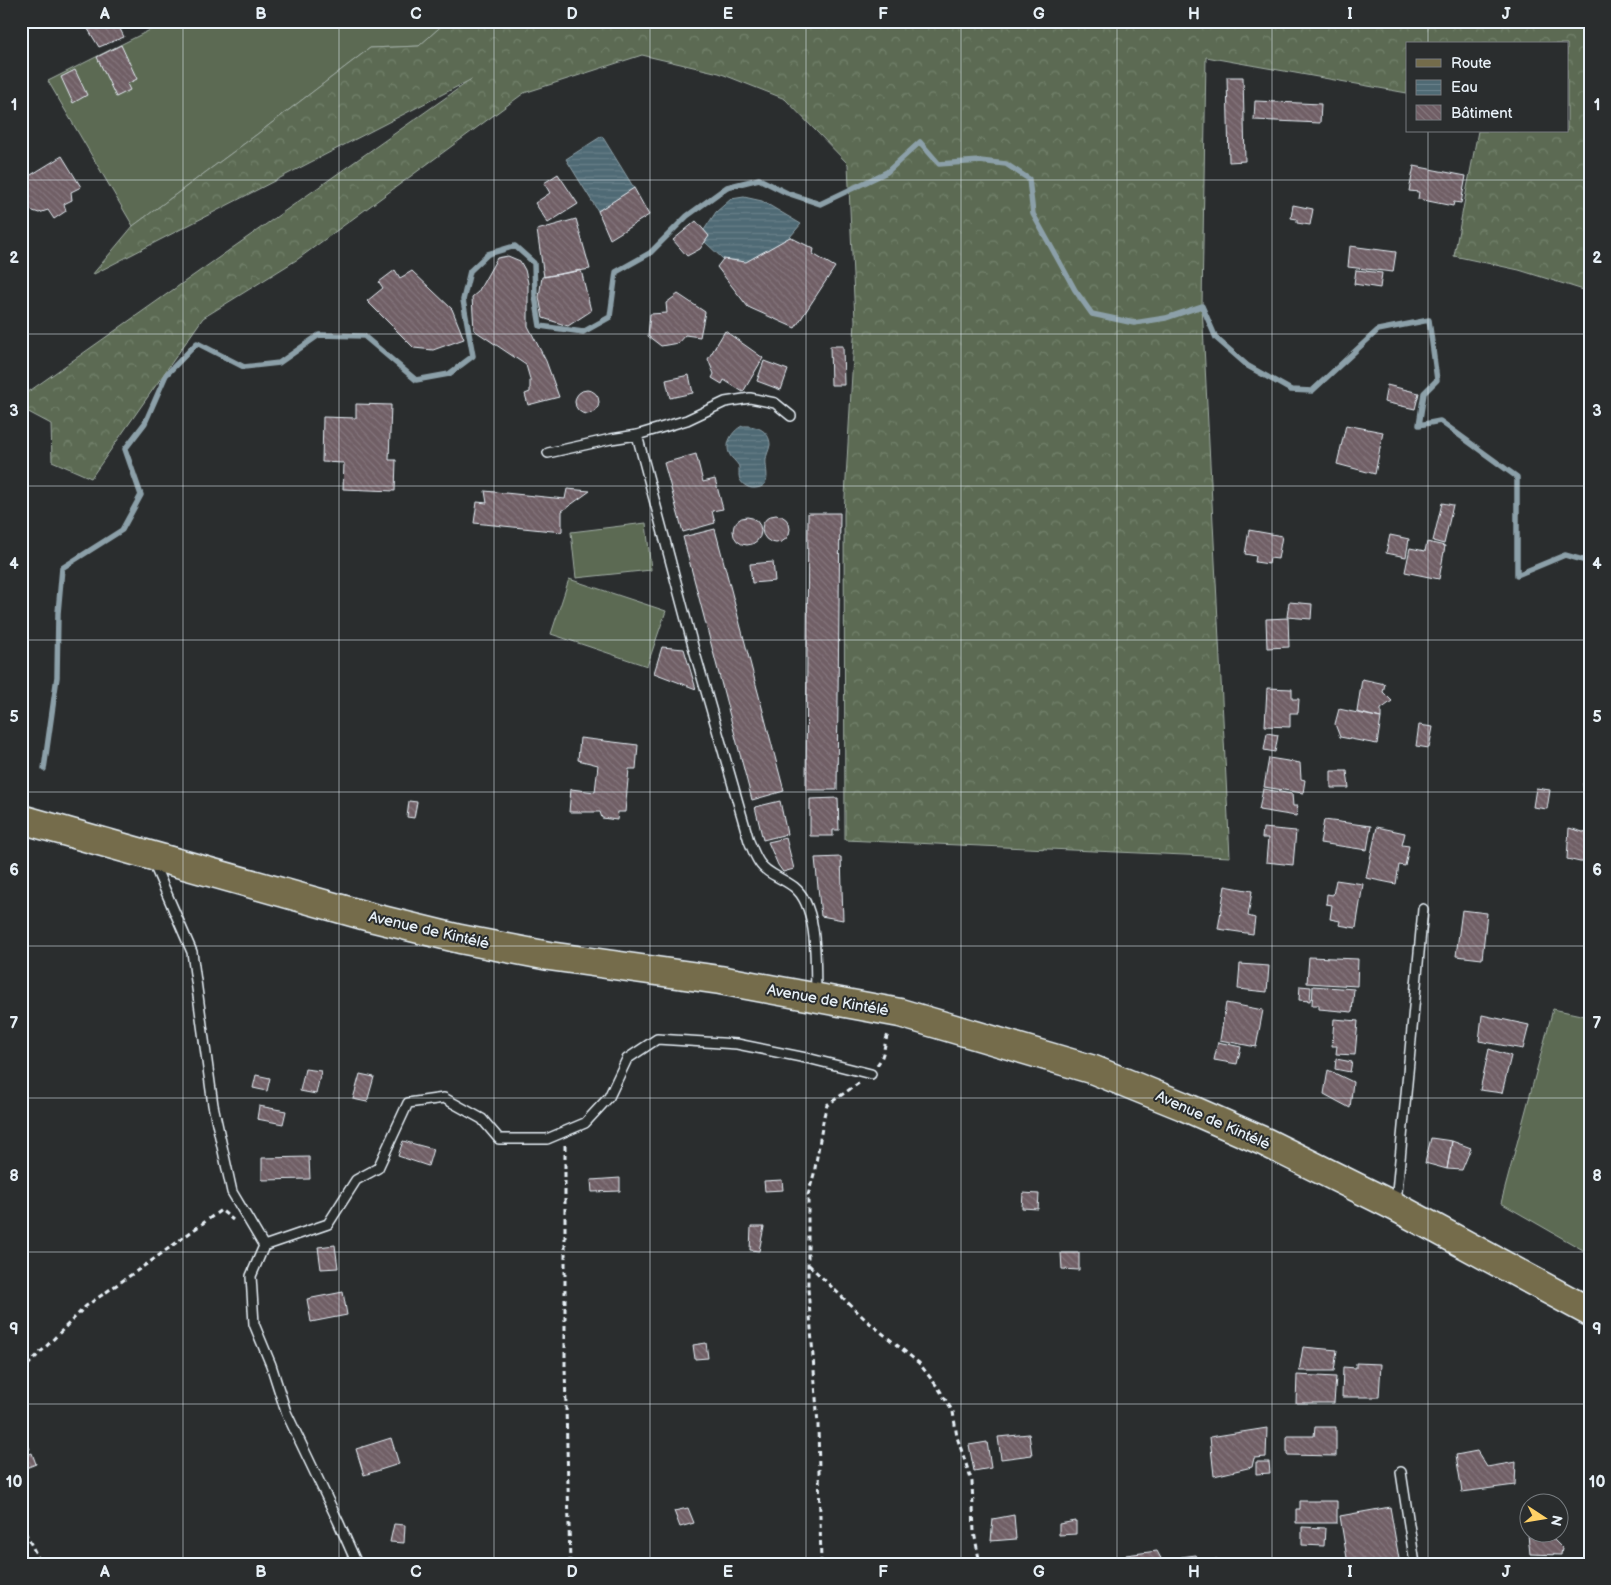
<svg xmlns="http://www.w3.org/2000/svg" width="1611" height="1585" font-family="'Balsamiq Sans',sans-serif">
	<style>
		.grass { fill: #5c6b53; stroke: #a2aea6 }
		.forest { fill: url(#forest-crowns); stroke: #a2aea6 }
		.water { fill: url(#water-rules); stroke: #8ca0a9 }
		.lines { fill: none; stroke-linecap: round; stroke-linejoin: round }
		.stream { stroke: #8ca0a9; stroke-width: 5.5 }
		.building { fill: url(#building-back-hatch); stroke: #e8f1f8 }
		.lane-casing { stroke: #e8f1f8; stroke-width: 12 }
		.primary-casing { stroke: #e8f1f8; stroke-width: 31 }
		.path { stroke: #e8f1f8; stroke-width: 3; stroke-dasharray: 5 4; stroke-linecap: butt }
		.lane { stroke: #2a2d2e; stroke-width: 9 }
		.primary { stroke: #746c4b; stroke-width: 28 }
		.grid { fill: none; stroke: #e8f1f8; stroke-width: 1; stroke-opacity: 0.55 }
		.labels { text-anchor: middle; stroke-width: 4; stroke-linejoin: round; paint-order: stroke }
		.street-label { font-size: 15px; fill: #e8f1f8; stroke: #2a2d2e }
		.neatline { fill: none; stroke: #e8f1f8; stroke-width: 2 }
		.grid-label { font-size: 16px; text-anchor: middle; font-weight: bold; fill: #e8f1f8 }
	</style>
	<defs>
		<pattern id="forest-crowns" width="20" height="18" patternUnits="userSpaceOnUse" patternTransform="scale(1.25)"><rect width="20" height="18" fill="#5c6b53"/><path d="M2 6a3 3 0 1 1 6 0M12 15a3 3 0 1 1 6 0" fill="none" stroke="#73816c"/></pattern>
		<pattern id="water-rules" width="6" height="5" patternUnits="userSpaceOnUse" patternTransform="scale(1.25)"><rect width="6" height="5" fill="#4f6a74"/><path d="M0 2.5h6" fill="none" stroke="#688089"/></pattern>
		<pattern id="building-back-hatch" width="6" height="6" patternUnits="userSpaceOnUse" patternTransform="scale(1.25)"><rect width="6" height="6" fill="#705e65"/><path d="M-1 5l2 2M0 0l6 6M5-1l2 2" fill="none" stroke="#84767c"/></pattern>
	</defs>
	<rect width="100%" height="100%" fill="#2a2d2e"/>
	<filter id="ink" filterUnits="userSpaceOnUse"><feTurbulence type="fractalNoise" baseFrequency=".02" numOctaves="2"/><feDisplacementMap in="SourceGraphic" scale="10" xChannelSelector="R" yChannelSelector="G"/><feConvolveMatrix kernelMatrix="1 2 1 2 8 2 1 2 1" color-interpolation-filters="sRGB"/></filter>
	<g filter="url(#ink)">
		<path class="grass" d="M168 21H447L419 46 370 48 256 135 133 226 48 81Z
			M646 523 651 570 576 578 571 532Z
			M569 579 666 611 647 666 551 634Z
			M1553 1009 1590 1017V1254L1501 1203Z"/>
		<path class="forest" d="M447 21H1590V292L1519 270 1454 256 1478 131H1567V44H1407V93L1206 57 1202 306 1230 857 845 840 844 514 855 321 848 164 785 99 719 73 642 55 524 93 298 259 203 318 91 478 52 461 51 424 21 408V397L472 79 92 275 133 226 256 135 370 48 419 46Z"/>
		<path class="water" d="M602 136 634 188 598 211 566 159Z
			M744 197 762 201 801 224 790 237 746 262 723 259 705 242 709 236 704 230 716 212 731 199Z
			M742 426C755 425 770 430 770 445 769 451 766 455 766 460 765 470 773 487 755 488 748 489 739 483 739 475 739 474 739 469 739 467 738 463 732 459 730 455 724 444 732 431 742 426Z"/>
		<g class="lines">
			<path class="stream" d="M44 769 57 677 58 613 62 568 122 530 141 495 125 449 145 423 166 375 197 343 244 367 279 363 319 335 364 336 416 380 449 374 473 356 463 300 470 271 488 254 515 246 534 263 535 296 540 326 583 332 610 317 616 272 650 253 687 216 727 187 759 179 787 193 820 204 887 172 920 142 939 164 980 161 1006 164 1029 179 1033 214 1075 290 1092 314 1134 323 1166 318 1202 306 1216 338 1248 366 1291 390 1312 391 1378 330 1429 320 1437 380 1424 393 1419 425 1440 421 1517 477V575L1565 555 1590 562"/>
		</g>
		<path class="building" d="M83 21H116L124 37 99 47Z
			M121 45 137 79 127 84 130 90 116 97 97 57Z
			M75 70 87 95 73 103 61 77Z
			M1227 77H1243L1245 161 1229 162Z
			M1255 101 1321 104 1320 123 1254 120Z
			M62 156 81 187 71 192 72 200 64 204 66 211 54 219 48 210 39 213 30 210 26 203 27 191 21 181Z
			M1414 166 1466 176 1461 203 1454 202 1453 206 1418 199 1419 192 1409 191Z
			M558 174 578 204 548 223 535 203 550 193 544 183Z
			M634 188 649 215 610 239 598 211Z
			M1293 205 1313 209 1310 225 1297 223V219L1291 218Z
			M576 219 590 269 544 277 537 230Z
			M696 221 709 236 700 249 687 256 673 240Z
			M790 237 814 249 813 254 835 267 795 328 748 307 717 267 723 259 746 262Z
			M1350 246 1396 252 1393 272 1348 267Z
			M508 256 520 261 525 270 528 283V326L546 361 559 397 528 405 525 394 530 392V379L526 365 474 330 472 297 478 292 497 258Z
			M395 270 400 278 412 271 452 309 464 339 433 350 414 348 367 301 383 288 379 282Z
			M581 270 591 311 568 326 543 318 539 297 542 277Z
			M1356 270 1382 273 1380 288 1354 284Z
			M678 294 705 312 700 337 685 335 678 343 661 346 648 336 650 314 667 313 666 303Z
			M725 331 763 358 743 392 724 380 722 384 712 378 714 374 708 359Z
			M830 346H843L844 385H831Z
			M764 361 788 370 781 390 757 381Z
			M689 375 693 393 670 398 666 380Z
			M1387 385 1419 393 1415 409 1384 402Z
			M575 402a12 12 0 1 1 24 0a12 12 0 1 1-24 0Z
			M356 404 391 405 389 460H396L395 491 343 489 344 463 322 462 323 417 356 418Z
			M1346 425 1383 432 1375 474 1337 464Z
			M696 454 703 482 715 479 723 509 712 511 715 523 683 532 664 463Z
			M567 489 590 491 562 511V532L474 523 477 502 487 503 485 491 565 499Z
			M1442 503 1453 505 1444 544 1433 541Z
			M808 513H840L837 790H806Z
			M762 529a14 14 0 1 1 28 0a14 14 0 1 1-28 0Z
			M733 531a14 14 0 1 1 28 0a14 14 0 1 1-28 0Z
			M715 529 784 791 752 800 683 537Z
			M1249 530 1282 536 1278 559 1270 558 1269 564 1255 562 1256 556 1245 554Z
			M1390 535 1409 539 1406 557 1386 553Z
			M1427 542 1445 546 1439 579 1405 572 1410 548 1425 551Z
			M773 562 775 581 752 583 750 564Z
			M1289 602 1312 604 1311 619 1287 617Z
			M1288 618 1289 647 1267 648 1266 619Z
			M662 647 684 649 696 689 654 673Z
			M1362 679 1385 684 1383 692 1392 701 1381 709V718L1357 712Z
			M1267 688 1292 689V699H1299L1298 713H1290V727L1265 726Z
			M1339 709 1381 718 1377 744 1340 737 1335 724Z
			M1419 725 1433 727 1429 748 1416 746Z
			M1267 733 1278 735 1275 752 1264 750Z
			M580 738 638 745 636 769H629L625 812H618L617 820 602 818 600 812H569L571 789 595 792 598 765 578 760Z
			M1269 758 1300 763 1301 779 1305 780 1303 793 1264 787Z
			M1331 771H1347L1349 788H1331Z
			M1590 782V804H1585L1583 783Z
			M1536 788 1550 790 1547 809 1533 807Z
			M1263 789 1292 794 1293 806H1298L1296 816 1259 810Z
			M838 798 839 830H833V836H810V799Z
			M409 801 417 802 414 818 407 817Z
			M780 801 787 834 763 840 755 807Z
			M1324 820 1371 826 1367 850 1320 843Z
			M1377 827 1405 833 1402 845 1409 846 1405 866 1399 865 1396 884 1366 878Z
			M1263 828 1296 831 1293 865 1266 862 1268 838H1262Z
			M1569 828 1583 832 1590 831V862H1580L1567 859Z
			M786 838 794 869 783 872 778 865 768 842Z
			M841 857 843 920 821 916 815 858Z
			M1336 880 1363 884 1356 928 1339 925 1340 921 1330 919 1332 905 1326 904 1327 894 1333 895Z
			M1225 886 1252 891 1248 916 1255 918 1253 934 1218 929Z
			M1462 910 1487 913 1482 959 1456 956Z
			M1309 957 1358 959 1357 986 1307 983Z
			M1240 964 1269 966 1267 992 1238 989Z
			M1300 986 1311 987 1310 1001 1299 1000Z
			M1313 986 1354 989 1352 1012 1319 1009V1005H1312Z
			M1226 1003 1263 1010 1256 1047 1220 1040Z
			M1482 1015 1529 1025 1523 1049 1479 1041Z
			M1334 1019 1358 1021 1355 1055 1336 1054 1337 1046H1332Z
			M1218 1042 1241 1047 1237 1064 1214 1060Z
			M1489 1049 1511 1056 1502 1093 1480 1090Z
			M1336 1059 1352 1062 1350 1072 1335 1069Z
			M305 1069 321 1071 316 1094 300 1091Z
			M1328 1070 1353 1082 1350 1108 1324 1094Z
			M360 1074 374 1077 367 1102 353 1099Z
			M256 1075 270 1078 267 1091 253 1088Z
			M259 1106 286 1111 283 1124 257 1119Z
			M1431 1138 1452 1141 1447 1169 1425 1163Z
			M403 1141 433 1149 428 1166 398 1156Z
			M1452 1141 1471 1148 1462 1170 1447 1169Z
			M309 1157 310 1179 262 1180V1158Z
			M620 1178V1191L592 1192 591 1180Z
			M782 1180 783 1190 765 1191 764 1181Z
			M1023 1193 1039 1194 1038 1209 1022 1208Z
			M751 1227H764L759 1251 750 1250Z
			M335 1245 338 1268 321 1269 318 1247Z
			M1061 1253H1079V1270L1062 1269Z
			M343 1292 347 1315 311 1322 307 1299Z
			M706 1343 708 1358 695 1359 693 1345Z
			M1303 1347 1337 1350 1334 1371H1299Z
			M1356 1363 1381 1364 1379 1397H1342L1343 1367 1356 1368Z
			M1297 1375 1336 1377 1334 1403H1296Z
			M1315 1427H1336V1456L1287 1455V1436H1314Z
			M1267 1428 1266 1457 1254 1458 1252 1467 1214 1476 1210 1437Z
			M1029 1434 1032 1455 1001 1459 998 1437Z
			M391 1438 399 1464 364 1475 356 1449Z
			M987 1442 991 1468 974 1471 969 1445Z
			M27 1443 30 1449 21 1454V1445Z
			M1477 1451 1487 1467 1516 1462 1515 1485 1462 1492 1456 1455Z
			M32 1453 36 1464 21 1470V1457Z
			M1256 1462H1269L1270 1473 1256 1474Z
			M1300 1501H1337V1523H1296V1509H1300Z
			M1525 1505 1528 1506V1532H1546V1537L1554 1540 1562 1548 1561 1555 1530 1554Z
			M1390 1507 1399 1559 1373 1564H1348L1340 1516Z
			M688 1508 694 1523 680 1527 674 1511Z
			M1014 1515 1016 1539 991 1541 993 1519Z
			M1076 1521V1534L1059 1535V1524Z
			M394 1524 405 1525 404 1543 390 1542Z
			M1302 1527 1325 1528 1324 1546 1302 1545Z
			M1157 1551 1164 1564H1127L1126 1555Z
			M1196 1555 1200 1562 1217 1559V1564H1182L1181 1557Z"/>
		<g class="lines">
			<defs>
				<path id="lane" d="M637 435 693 646 749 841C752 848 755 856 759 862 766 874 783 878 794 887 819 907 815 964 816 995
					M548 453 611 439 637 435 687 420 725 402 750 398 775 403 791 416
					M153 862 192 952 213 1105 232 1192 264 1246
					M1396 1203 1423 909
					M1401 1472 1415 1564
					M357 1564 338 1521 286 1412 271 1365 254 1324 251 1276 264 1246 328 1224 356 1180 378 1168 408 1103 444 1098 482 1119 499 1139H547L585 1123 609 1097 627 1059 657 1039 737 1044 811 1059 871 1074"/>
				<path id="primary" d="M21 819 370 917 460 939 549 956 720 980 900 1013 1094 1070 1183 1106 1265 1142 1396 1207 1590 1312"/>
			</defs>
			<use href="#lane" class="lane-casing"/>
			<use href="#primary" class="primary-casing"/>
			<path class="path" d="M877 1065C886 1054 883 1044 889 1032
				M565 1145V1367L570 1564
				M809 1265 866 1320 919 1363 939 1389 953 1412 957 1437 972 1482 974 1532 980 1564
				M21 1372 86 1306 154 1259 221 1210 233 1220
				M21 1524 41 1564
				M821 1564 818 1425 808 1288V1195L814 1174 824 1116 827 1105 859 1083"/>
			<use href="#lane" class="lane"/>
			<use href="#primary" class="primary"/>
		</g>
	</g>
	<path class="grid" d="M183 21V1564M339 21V1564M494 21V1564M650 21V1564M806 21V1564M961 21V1564M1117 21V1564M1272 21V1564M1428 21V44M1428 131V1564M21 180H1590M21 334H1590M21 486H1590M21 640H1590M21 792H1590M21 946H1590M21 1098H1590M21 1252H1590M21 1404H1590"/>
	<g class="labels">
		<g class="street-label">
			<text transform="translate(429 930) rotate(13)" y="5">Avenue de Kintélé</text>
			<text transform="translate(828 1000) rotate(10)" y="5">Avenue de Kintélé</text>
			<text transform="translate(1213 1120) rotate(24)" y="5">Avenue de Kintélé</text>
		</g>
	</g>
	<rect width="1611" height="1585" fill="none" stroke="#2a2d2e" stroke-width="55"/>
	<rect x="1406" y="42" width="162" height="90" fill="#2a2d2e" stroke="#767b7f"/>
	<rect x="1416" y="59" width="25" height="8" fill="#746c4b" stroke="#767b7f"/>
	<text x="1451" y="68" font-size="15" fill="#e8f1f8">Route</text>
	<rect x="1416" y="80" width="25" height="15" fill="url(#water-rules)" stroke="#767b7f"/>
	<text x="1451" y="92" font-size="15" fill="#e8f1f8">Eau</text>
	<rect x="1416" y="105" width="25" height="15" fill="url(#building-back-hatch)" stroke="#767b7f"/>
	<text x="1451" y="118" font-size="15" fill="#e8f1f8">Bâtiment</text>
	<g transform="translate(1544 1518) rotate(102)"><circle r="24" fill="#2a2d2e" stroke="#767b7f"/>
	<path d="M0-4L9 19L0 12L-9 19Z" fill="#ffd166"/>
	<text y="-8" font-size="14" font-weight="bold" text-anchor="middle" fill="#e8f1f8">N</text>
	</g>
	<rect x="28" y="28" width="1556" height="1530" class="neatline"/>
	<g class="grid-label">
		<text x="105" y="19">A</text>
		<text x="261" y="19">B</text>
		<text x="416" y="19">C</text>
		<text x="572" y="19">D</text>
		<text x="728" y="19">E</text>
		<text x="883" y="19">F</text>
		<text x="1039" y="19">G</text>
		<text x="1194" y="19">H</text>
		<text x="1350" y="19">I</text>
		<text x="1506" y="19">J</text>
		<text x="14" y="110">1</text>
		<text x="1597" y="110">1</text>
		<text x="14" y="263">2</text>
		<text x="1597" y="263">2</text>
		<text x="14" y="416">3</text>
		<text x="1597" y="416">3</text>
		<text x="14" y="569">4</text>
		<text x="1597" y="569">4</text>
		<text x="14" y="722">5</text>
		<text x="1597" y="722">5</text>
		<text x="14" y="875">6</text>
		<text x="1597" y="875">6</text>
		<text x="14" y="1028">7</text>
		<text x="1597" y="1028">7</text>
		<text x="14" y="1181">8</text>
		<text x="1597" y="1181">8</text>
		<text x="14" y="1334">9</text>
		<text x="1597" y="1334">9</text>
		<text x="14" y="1487">10</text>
		<text x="1597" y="1487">10</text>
		<text x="105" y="1577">A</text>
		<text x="261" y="1577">B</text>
		<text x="416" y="1577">C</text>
		<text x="572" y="1577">D</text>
		<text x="728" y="1577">E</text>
		<text x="883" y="1577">F</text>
		<text x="1039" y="1577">G</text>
		<text x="1194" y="1577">H</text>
		<text x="1350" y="1577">I</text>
		<text x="1506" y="1577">J</text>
	</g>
</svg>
